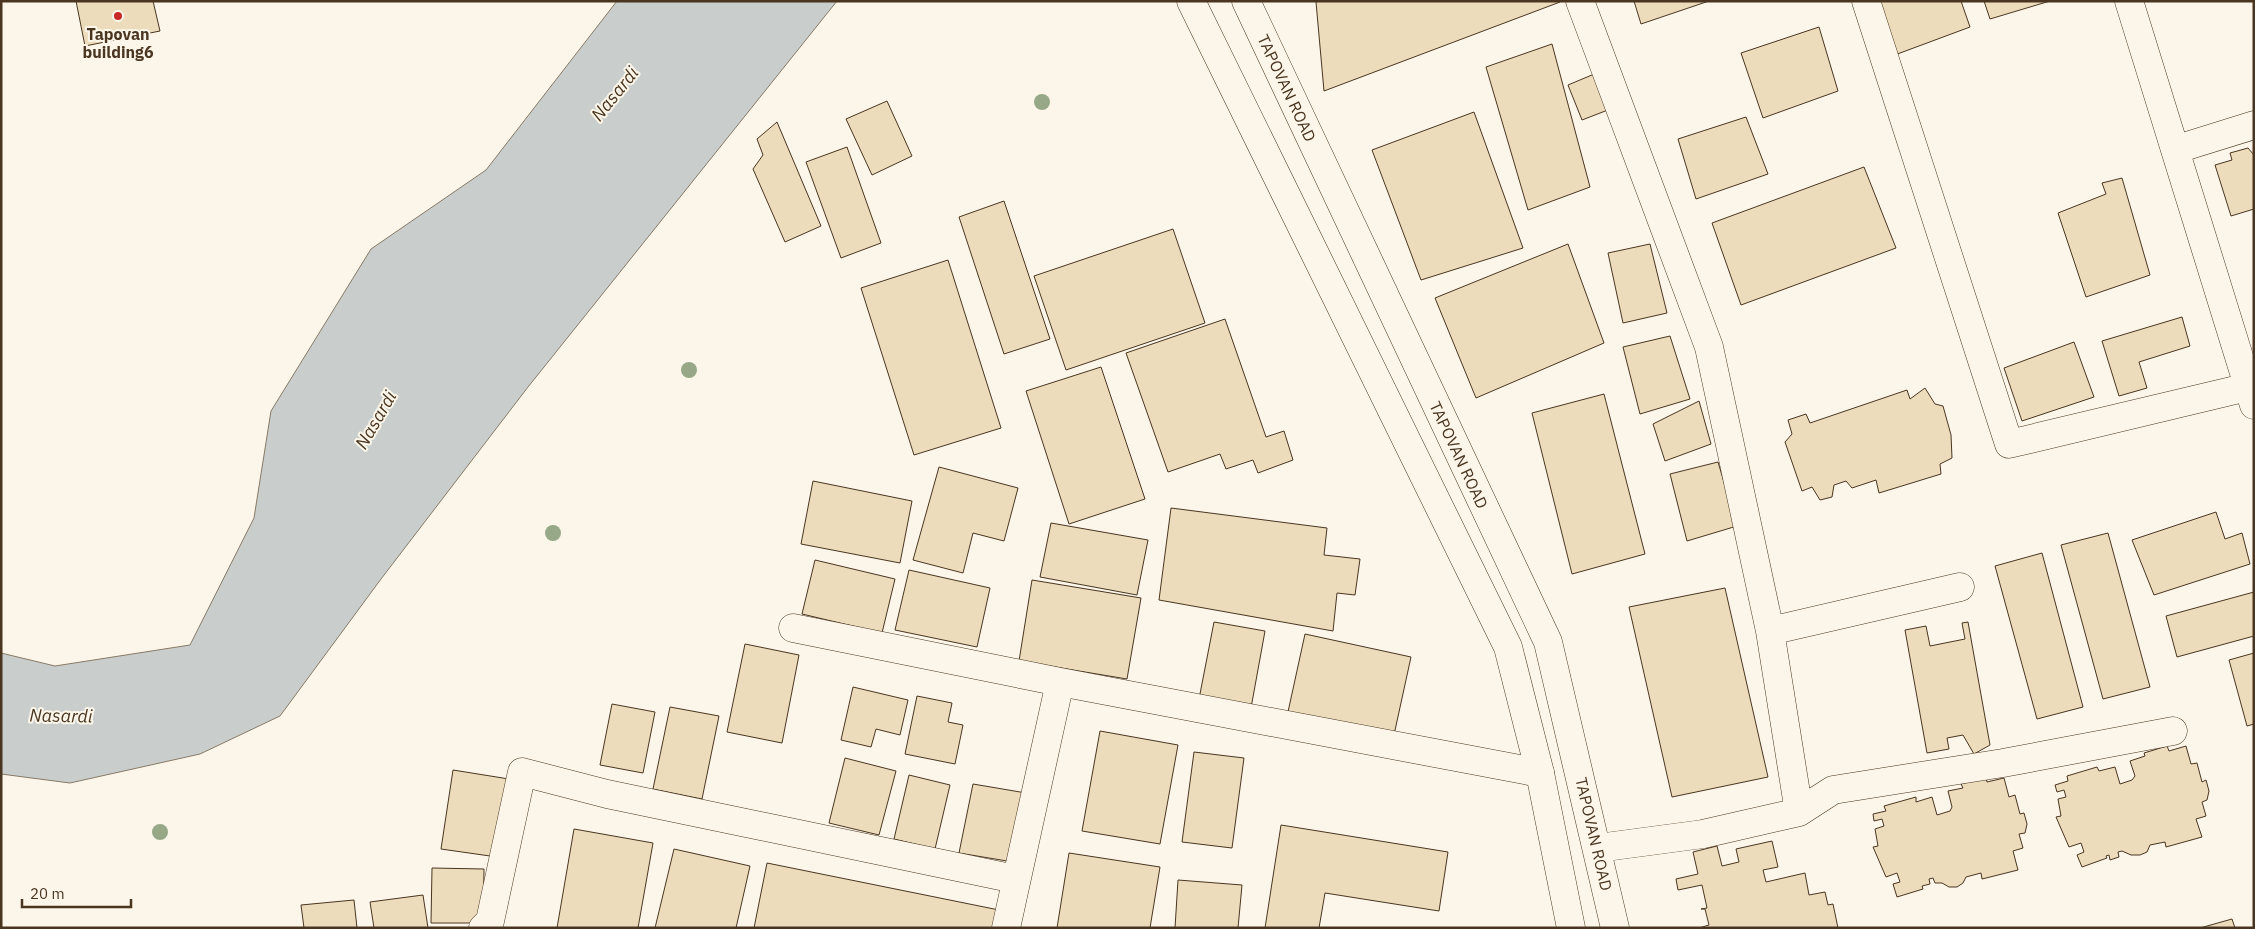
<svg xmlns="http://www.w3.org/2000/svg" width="2255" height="929" font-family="'IBM Plex Sans',sans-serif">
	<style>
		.water { fill: #c9cecd; stroke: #887966 }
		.building { fill: #ecdcbc; stroke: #4a3520 }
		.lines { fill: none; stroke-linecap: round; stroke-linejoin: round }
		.street-casing { stroke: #4a3520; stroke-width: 29 }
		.secondary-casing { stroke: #4a3520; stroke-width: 29 }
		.street { stroke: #fbf6e9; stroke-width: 28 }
		.secondary { stroke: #fbf6e9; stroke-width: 28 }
		.tree { fill: #96a887 }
		.poi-dot { fill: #c62828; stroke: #fbf6e9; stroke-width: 2 }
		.labels { text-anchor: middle; stroke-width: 4; stroke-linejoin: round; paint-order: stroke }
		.poi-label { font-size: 16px; font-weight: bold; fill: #4a3520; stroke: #fbf6e9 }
		.street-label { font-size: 16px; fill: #4a3520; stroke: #fbf6e9 }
		.water-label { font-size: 18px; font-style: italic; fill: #4a3520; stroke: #fbf6e9 }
	</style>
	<rect width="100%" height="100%" fill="#fbf6e9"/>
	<path class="water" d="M617 1H837L528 387 381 579 280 716 200 754 70 783 1 774V653L55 666 190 645 254 518 271 411 371 249 486 170Z"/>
	<path class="building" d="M76 1H153L160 31 85 46Z
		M1319 1H1559L1560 2 1324 91 1316 2Z
		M1634 1H1709L1641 24Z
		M1874 1H1961L1970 27 1892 56Z
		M1984 1H2050L1990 19Z
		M1819 27 1838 91 1763 118 1741 53Z
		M1552 44 1590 187 1528 210 1486 67Z
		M1599 72 1613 108 1582 120 1568 85Z
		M887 101 912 156 872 175 846 119Z
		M1474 112 1523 248 1421 280 1372 150Z
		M1746 117 1768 174 1696 199 1678 139Z
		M777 122 821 226 785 242 753 169 763 155 757 139Z
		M847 147 881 243 841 258 806 162Z
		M2248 148 2254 155V209L2231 216 2215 165 2232 160 2230 153Z
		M1864 167 1896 248 1741 305 1712 223Z
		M2122 178 2150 275 2086 297 2058 213 2106 194 2102 183Z
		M1004 201 1050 339 1004 354 959 217Z
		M1173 229 1205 323 1066 370 1034 276Z
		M1568 244 1604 343 1476 398 1435 298Z
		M1650 244 1667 313 1623 323 1608 253Z
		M948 260 1001 428 914 455 861 288Z
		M2182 317 2190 346 2139 362 2147 388 2119 396 2102 341Z
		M1225 319 1266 437 1284 431 1293 460 1258 473 1253 460 1226 469 1220 454 1168 472 1126 353Z
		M1670 336 1690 399 1640 414 1623 347Z
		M2074 342 2094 397 2022 421 2004 368Z
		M1101 367 1145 499 1069 524 1026 391Z
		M1925 388 1935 404 1943 406 1951 435 1952 458 1940 464 1941 474 1879 493 1876 480 1852 488 1846 481 1834 485 1832 497 1820 500 1812 487 1802 491 1785 442 1792 434 1788 420 1806 414 1810 423 1907 390 1910 399Z
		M1604 394 1645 554 1572 574 1532 413Z
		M1699 401 1711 444 1665 461 1653 424Z
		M1718 462 1737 526 1687 541 1670 474Z
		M939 467 1018 488 1004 541 973 533 963 573 913 560Z
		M813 481 912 501 900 563 801 544Z
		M1171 508 1327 528 1324 555 1360 559 1355 595 1337 593 1333 631 1159 600Z
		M2216 512 2225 539 2242 533 2250 564 2154 595 2132 540Z
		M1051 523 1148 540 1137 595 1040 577Z
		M2108 533 2150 687 2103 699 2061 545Z
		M2042 553 2083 707 2037 719 1995 566Z
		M815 560 895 579 882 633 802 614Z
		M909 570 990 588 977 647 895 630Z
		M1032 580 1141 598 1127 679 1019 661Z
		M1725 588 1768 777 1672 797 1629 607Z
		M2254 592V636L2177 657 2166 616Z
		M1214 622 1265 631 1251 708 1199 699Z
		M1968 622 1990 745 1974 754 1963 735 1947 738 1949 749 1927 753 1905 630 1926 626 1930 646 1965 639 1962 623Z
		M1305 634 1411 657 1392 744 1286 721Z
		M745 644 799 655 782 743 727 732Z
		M2254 653V724L2247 726 2229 660Z
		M853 687 908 700 900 735 876 729 871 747 841 740Z
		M917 696 952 703 948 722 963 725 955 764 905 754Z
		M612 704 655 712 643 773 600 765Z
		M670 707 719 716 702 799 653 789Z
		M1100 731 1178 745 1160 844 1082 831Z
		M2167 746 2169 751 2186 746 2191 764 2197 763 2202 782 2206 780 2209 791 2207 800 2202 802 2206 816 2196 819 2202 837 2166 847 2165 842 2150 845 2147 852 2140 855H2131L2122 851 2118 852 2119 857 2110 860 2109 855 2106 856 2107 858 2082 867 2077 855 2084 852 2081 843 2069 847 2056 817 2061 816 2058 799 2066 797 2064 790 2057 792 2055 785 2068 781 2067 776 2097 767 2099 771 2115 767 2120 784 2132 780 2135 776 2130 761 2145 756 2144 753Z
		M1194 752 1244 758 1232 848 1182 842Z
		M845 758 896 771 879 835 829 823Z
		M453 770 509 779 497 857 441 849Z
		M909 775 950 785 935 849 894 839Z
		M1986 777 1987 782 2004 778 2009 797 2015 795 2020 814 2024 813 2027 824 2025 833 2019 834 2023 848 2013 851 2018 870 1982 879 1981 873 1966 877 1963 883 1957 887H1949L1942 883H1935L1933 878 1929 879 1930 884 1922 886 1923 889 1897 897 1893 884 1900 882 1897 873 1886 877 1873 847 1878 846 1875 829 1884 826 1882 819 1874 821 1873 814 1886 811 1884 806 1916 797V802L1932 797 1937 815 1950 811 1952 807 1948 791 1963 788 1961 784Z
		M973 784 1026 793 1013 862 959 853Z
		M1281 825 1448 852 1439 911 1325 893 1319 928H1265Z
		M574 829 653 843 638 928H557Z
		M1772 841 1778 867 1763 870 1766 882 1805 873 1809 895 1825 892 1828 905 1833 904 1838 928H1699L1709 925 1705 909H1701L1707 908 1702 885 1678 890 1676 879 1698 874 1693 852 1717 846 1722 866 1739 862 1736 849Z
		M674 849 750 866 736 928H655Z
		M1069 853 1160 867 1150 928H1057Z
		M767 863 999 910 996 928H754Z
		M432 868 484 869 483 923H431Z
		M1178 880 1242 885 1238 928H1175Z
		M423 895 428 928H374L370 902Z
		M354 900 357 928H304L301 905Z
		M2232 919 2235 928H2200Z"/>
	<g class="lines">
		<defs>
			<path id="street" d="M1580 1 1709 347 1770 631 1799 812
				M1866 1 2009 444 2248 387
				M2129 1 2254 405
				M2177 149 2254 125
				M793 628 1060 682 1540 773
				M1770 631 1960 587
				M1598 848 1703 834 1799 812 1833 790 2003 763 2173 731
				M483 928 490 921 522 772 607 794 1015 879
				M1006 928 1060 682"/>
			<path id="secondary" d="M1191 1 1508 647 1540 773 1571 928
				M1246 1 1548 642 1615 928"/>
		</defs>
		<use href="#street" class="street-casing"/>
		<use href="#secondary" class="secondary-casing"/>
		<use href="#street" class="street"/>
		<use href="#secondary" class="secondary"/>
	</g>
	<g class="tree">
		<circle cx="1042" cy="102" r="8"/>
		<circle cx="689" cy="370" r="8"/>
		<circle cx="553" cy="533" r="8"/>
		<circle cx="160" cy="832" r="8"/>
	</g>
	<circle class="poi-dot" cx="118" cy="16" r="5"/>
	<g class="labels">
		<g class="poi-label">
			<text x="118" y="40">Tapovan<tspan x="118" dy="18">building6</tspan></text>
		</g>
		<g class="street-label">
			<text transform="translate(1287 88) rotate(65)" y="6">TAPOVAN ROAD</text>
			<text transform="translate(1459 455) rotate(65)" y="6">TAPOVAN ROAD</text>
			<text transform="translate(1594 834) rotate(77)" y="6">TAPOVAN ROAD</text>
		</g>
		<g class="water-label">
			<text transform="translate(615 94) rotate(-51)" y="6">Nasardi</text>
			<text transform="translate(376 420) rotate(-60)" y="6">Nasardi</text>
			<text transform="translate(61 716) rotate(1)" y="6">Nasardi</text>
		</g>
	</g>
	<rect width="2255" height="929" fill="none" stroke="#4a3520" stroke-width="5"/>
	<path d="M22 899v8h109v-8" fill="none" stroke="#4a3520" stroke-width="2.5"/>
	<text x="30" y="899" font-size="15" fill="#4a3520" stroke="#fbf6e9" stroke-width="4" paint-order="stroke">20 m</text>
</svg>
